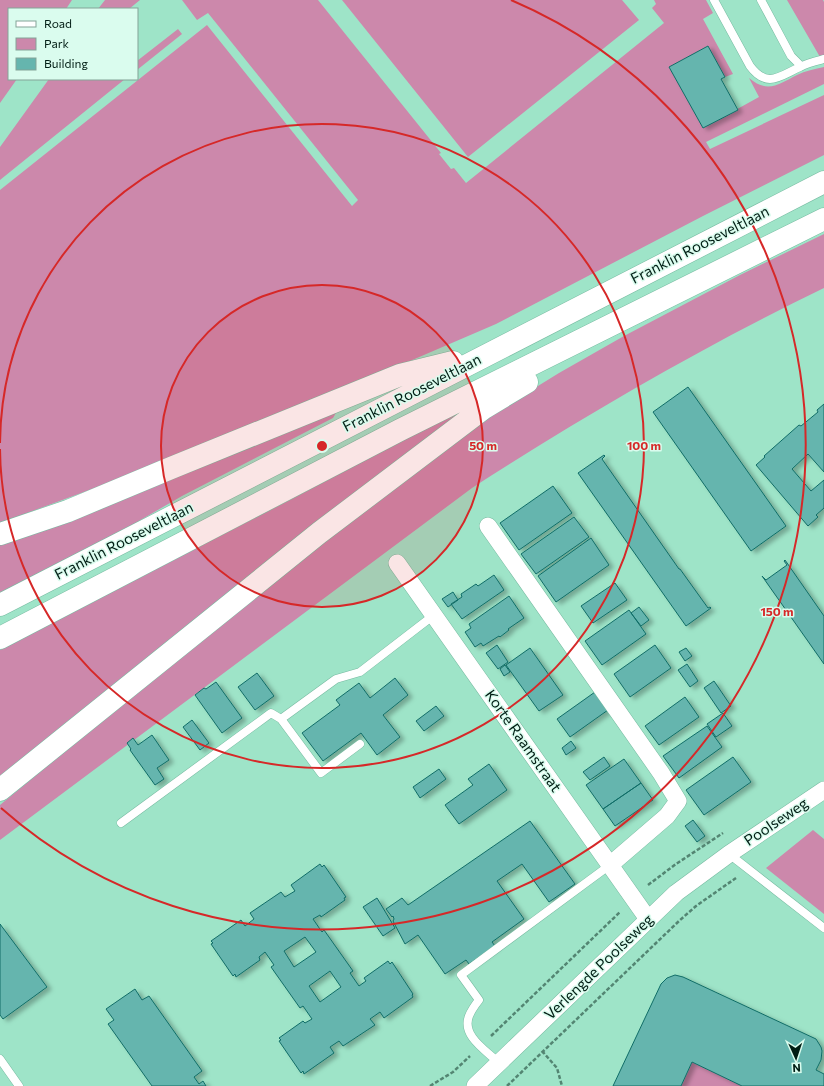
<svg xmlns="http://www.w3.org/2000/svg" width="824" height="1086" font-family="Commissioner,sans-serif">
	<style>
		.green { fill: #cc88ab }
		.building { fill: #65b5ae; stroke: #116d67; fill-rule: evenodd; filter: url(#shadow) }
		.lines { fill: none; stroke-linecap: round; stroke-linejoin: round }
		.service-casing { stroke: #76baa0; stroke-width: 9 }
		.minor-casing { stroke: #76baa0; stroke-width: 18 }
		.primary-casing { stroke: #76baa0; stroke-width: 23 }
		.path { stroke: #538572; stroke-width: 2.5; stroke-dasharray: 4 2; stroke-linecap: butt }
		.service { stroke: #fff; stroke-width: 8 }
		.minor { stroke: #fff; stroke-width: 17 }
		.primary { stroke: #fff; stroke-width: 22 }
		.ring { fill: none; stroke: #d62828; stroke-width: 2 }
		.labels { text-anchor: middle; stroke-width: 3; stroke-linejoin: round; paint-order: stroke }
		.street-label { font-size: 15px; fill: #011d14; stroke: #dafcee }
		.centre { fill: #d62828; stroke: #dafcee; stroke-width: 2 }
		.ring-label { font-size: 12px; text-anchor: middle; font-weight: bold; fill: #d62828; stroke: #dafcee; stroke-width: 3; stroke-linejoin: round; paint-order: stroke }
	</style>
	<defs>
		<filter id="shadow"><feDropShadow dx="4.5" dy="2.5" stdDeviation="2" flood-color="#0004"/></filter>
	</defs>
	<rect width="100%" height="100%" fill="#9ee4c8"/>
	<path class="green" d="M0 0H72L66 9H9V79H17L0 103Z
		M105 0H140L129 9H98Z
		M182 0H318L441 153 439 154 451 169 454 168 466 183 664 23 652 8 656 4 654 0H706L713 13 703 19 733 74 725 77 708 46 670 67 703 128 759 97 749 78C768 94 779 84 797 75 805 71 815 69 824 67V84L706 142 710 149 824 95V155L703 216 496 324 396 367 168 461 0 523V190L207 25 352 206 358 200 208 13 197 20Z
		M342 0H622L639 20 468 157Z
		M787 0H823L824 2V56L820 57Z
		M178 29 182 34 137 70V61Z
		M49 79H125L0 180V147Z
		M824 234V288C702 347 585 415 472 488L0 840V805L234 611 488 417 559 373 624 336 740 275Z
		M483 398 0 779V650L292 499Z
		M337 411 333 418 182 496 125 529 0 593V541Z
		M813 830 824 839V914L766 868Z
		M692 1062 742 1085V1086H681Z"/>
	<path class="building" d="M708 46 725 77 721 79 738 110 703 128 669 67Z
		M688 387 786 526 751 551 653 412Z
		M824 404V472L808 454 792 469 811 491 824 480V508L816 515 818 517 808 526 756 465 765 457 764 456 799 425 801 426 818 412 817 410Z
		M604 455 605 456 602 459 679 569H680L708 608 710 607 711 608 686 626 578 473Z
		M553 486 572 513 519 550 500 523Z
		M574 517 589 537 536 574 521 554Z
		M591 538 609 565 556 602 538 576Z
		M785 560 824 616V664L762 576 766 580 787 565 784 561Z
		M494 575 504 590 462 619 451 604 462 597 461 594 476 584 478 586Z
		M615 583 627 600 593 623 581 606Z
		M453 592 458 600 448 607 442 599Z
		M509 596 524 618 508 629 509 630 500 637 499 636 483 646 481 643 475 647 465 632 471 628 469 624Z
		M639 607 649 620 641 626 631 613Z
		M629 610 646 634 602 665 585 641Z
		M497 645 508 662 498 669 486 653Z
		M655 645 671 668 630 697 614 674Z
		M530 648 563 695 539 711 506 665Z
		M686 648 692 656 685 661 679 652Z
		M687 664 698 681 690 687 678 670Z
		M505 665 510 672 504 676 500 669Z
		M257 673 274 696 255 710 238 687Z
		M395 678 408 695 383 715 400 737 377 755 361 733 323 761 302 733 340 705 336 700 359 683 370 698Z
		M714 681 731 706 721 713 704 688Z
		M216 682 242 718 222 733 195 695 204 688 206 689Z
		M595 692 608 710 570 737 557 719Z
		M685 697 699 717 659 745 645 726Z
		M436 706 444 716 424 731 416 721Z
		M723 713 732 726 716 737 707 724Z
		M192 720 209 743 200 750 183 727Z
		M707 726 722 747 679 778 663 756Z
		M152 735 169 760 157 768 164 779 155 785 130 750 131 749 127 743 133 738 138 745Z
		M571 741 576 748 566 755 562 748Z
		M604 757 610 766 590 780 583 772Z
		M733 757 751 782 704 815 686 790Z
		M624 759 641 783 603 809 586 785Z
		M489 764 507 790 459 824 445 805 473 785 468 779Z
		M439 769 446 779 420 798 413 787Z
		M641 783 653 800 615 826 603 809Z
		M693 820 705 836 697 842 685 826Z
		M530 821 575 884 549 902 522 864 497 881 524 919 492 942 495 946 469 964 466 960 445 974 418 935 405 944 393 921 394 919 393 916 392 917 386 909 402 898 408 905Z
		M320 864 322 867 324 865 346 897 344 898 345 900 321 917 320 915 313 919 322 932 324 930 353 971 350 973 359 986 366 981 364 978 388 961 390 964 392 962 413 994 412 995 413 997 384 1018 380 1012 370 1019 375 1025 343 1046 339 1041 330 1047 334 1053 304 1074 303 1071 301 1073 279 1041 281 1040 279 1038 303 1021 305 1023 312 1019 303 1006 300 1008 271 967 274 965 265 952 259 957 260 960 236 977 235 974 233 976 211 944 213 943 211 941 241 920 245 926 254 919 250 913 281 892 285 897 295 891 291 885ZM305 937 316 952 294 967 284 951ZM330 971 341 987 320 1002 309 986Z
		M377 898 395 928 383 936 363 907Z
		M0 924 47 987 3 1019 0 1015Z
		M675 975 683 977 816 1039 821 1047 822 1051 821 1060 816 1070 824 1074V1086H742L692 1062 681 1086H613L661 984 667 978Z
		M135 989 142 1000 149 996 202 1071 194 1077 199 1084 203 1081 206 1086H152L108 1024 114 1020 106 1009Z"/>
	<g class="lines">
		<defs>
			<path id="service" d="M714 0 750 66C767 89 780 76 800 67 807 63 816 61 824 59
				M761 0 791 56 801 66
				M360 744 321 773 281 719 336 679 360 672 434 615
				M121 823 271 713 281 719
				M729 854 824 928
				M0 1059 19 1086
				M499 1063C487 1051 461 1036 469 1016 471 1011 475 1005 479 1000L461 975 610 865"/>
			<path id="minor" d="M488 526 661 773 678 801 667 816 610 865
				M397 563 648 919
				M475 1086 676 893 729 854 824 790"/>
			<path id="primary" d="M0 534 68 511 171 468 400 375 453 362
				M0 605 824 182
				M0 638 400 430 824 219
				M0 790 319 533 484 408 527 382"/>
		</defs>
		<use href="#service" class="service-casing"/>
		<use href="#minor" class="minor-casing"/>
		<use href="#primary" class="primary-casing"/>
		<path class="path" d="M648 885 676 864 723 833
			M491 1036 620 912
			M542 1051 557 1068 562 1086
			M430 1086 453 1072 470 1056
			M507 1086 679 921 696 906 736 878"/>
		<use href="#service" class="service"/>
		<use href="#minor" class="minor"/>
		<use href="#primary" class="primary"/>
	</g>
	<circle cx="322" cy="446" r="161" fill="#d62828" fill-opacity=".12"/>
	<g class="ring">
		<circle cx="322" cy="446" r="161"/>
		<path d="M0 443A322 322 0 1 1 0 449"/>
		<path d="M511 0A484 484 0 1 1 1 808"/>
	</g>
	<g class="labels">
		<g class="street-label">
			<text transform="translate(700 245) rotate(-27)" y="5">Franklin Rooseveltlaan</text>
			<text transform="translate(412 393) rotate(-27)" y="5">Franklin Rooseveltlaan</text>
			<text transform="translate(124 541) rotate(-27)" y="5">Franklin Rooseveltlaan</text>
			<text transform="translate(523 741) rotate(55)" y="5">Korte Raamstraat</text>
			<text transform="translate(776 822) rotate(-34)" y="5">Poolseweg</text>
			<text transform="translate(599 967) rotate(-44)" y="5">Verlengde Poolseweg</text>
		</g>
	</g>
	<circle cx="322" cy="446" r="6" class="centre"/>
	<g class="ring-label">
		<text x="483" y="450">50 m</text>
		<text x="644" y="450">100 m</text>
		<text x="777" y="616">150 m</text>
	</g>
	<rect x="8" y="8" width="130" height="72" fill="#dafcee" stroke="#83a397"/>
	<rect x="16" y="21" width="20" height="6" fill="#ffffff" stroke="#83a397"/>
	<text x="44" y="28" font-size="12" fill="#011d14">Road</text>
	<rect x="16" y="38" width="20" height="12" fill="#cc88ab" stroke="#83a397"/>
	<text x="44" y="48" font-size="12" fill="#011d14">Park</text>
	<rect x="16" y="58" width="20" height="12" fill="#65b5ae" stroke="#83a397"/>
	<text x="44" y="68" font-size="12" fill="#011d14">Building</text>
	<g transform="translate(796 1058) rotate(177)" stroke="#dafcee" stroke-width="3" paint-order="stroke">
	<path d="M0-3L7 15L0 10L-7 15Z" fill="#011d14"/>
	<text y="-6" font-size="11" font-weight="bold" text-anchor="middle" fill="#011d14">N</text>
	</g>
</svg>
